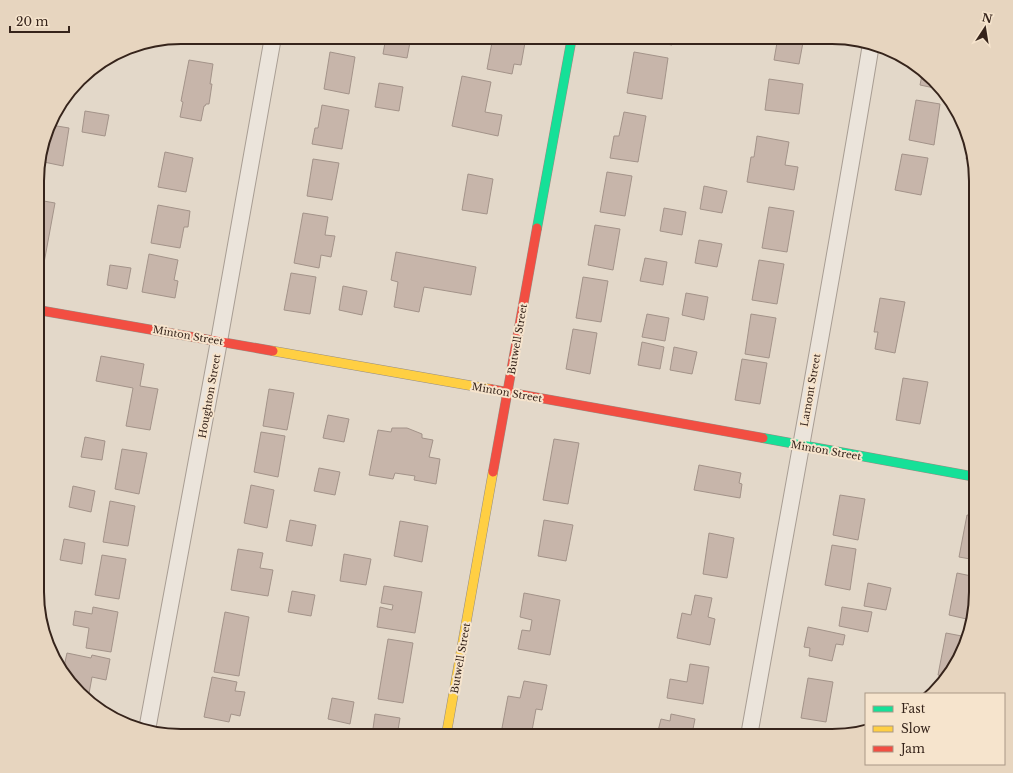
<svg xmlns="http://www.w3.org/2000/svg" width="1013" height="773" font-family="'Libre Baskerville',serif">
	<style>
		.building { fill: #c7b5aa; stroke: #a39389 }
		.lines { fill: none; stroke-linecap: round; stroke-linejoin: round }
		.street-casing { stroke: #a89d93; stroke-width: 18 }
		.fast-casing { stroke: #978d83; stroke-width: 10 }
		.slow-casing { stroke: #978d83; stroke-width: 10 }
		.jam-casing { stroke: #978d83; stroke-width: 10 }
		.street { stroke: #ebe4db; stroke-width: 16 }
		.fast { stroke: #16e098; stroke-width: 9 }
		.slow { stroke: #ffcf43; stroke-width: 9 }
		.jam { stroke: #f24e42; stroke-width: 9 }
		.labels { text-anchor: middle; stroke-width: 4; stroke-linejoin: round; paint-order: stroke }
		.street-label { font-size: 10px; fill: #36241b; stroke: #f6e4cd }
		.rim { fill: none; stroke: #36241b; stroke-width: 2 }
	</style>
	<rect width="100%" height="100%" fill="#e3d8c9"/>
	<path class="building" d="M341 37H358L357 40Z
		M386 37H411L407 58 383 54Z
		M493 37H526L521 65 514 64 512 74 487 69Z
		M627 37H673L672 45Z
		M778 37H804L799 64 774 60Z
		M330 52 355 57 349 94 324 89Z
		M634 52 668 58 662 99 627 93Z
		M189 60 213 64 210 84H212L209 104H206L205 106H204L201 121 180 117 183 102 181 101Z
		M923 70 927 73 939 89 920 85Z
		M462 76 491 82 485 112 502 115 498 136 452 126Z
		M769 79 803 84 799 114 765 110Z
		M379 83 403 87 399 111 375 107Z
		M916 100 940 104 934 145 909 140Z
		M322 105 349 110 342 149 312 144 315 128H318Z
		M85 111 109 115 105 136 82 132Z
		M624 112 646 116 638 162 610 158 614 136H619Z
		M51 125 69 128 63 166 39 161Z
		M757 136 789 142 785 165 798 167 794 190 747 182 751 157H754Z
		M968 147 971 160 966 159Z
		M165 152 193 158 186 192 158 187Z
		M902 154 928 158 921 195 895 190Z
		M313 159 339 163 332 200 307 196Z
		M607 172 632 176 625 216 600 212Z
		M468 174 493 179 487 214 462 210Z
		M704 186 727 191 722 213 700 209Z
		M38 200 55 203 44 263 38 262Z
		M158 205 190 211 188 227H184L180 248 151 243Z
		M769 207 794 211 787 252 762 248Z
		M664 208 686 212 682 235 660 231Z
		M303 213 328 217 325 235 335 236 331 257 321 255 319 268 294 263Z
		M595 225 620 229 613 270 588 265Z
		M699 240 722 244 717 267 695 263Z
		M396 252 476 267 471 295 424 287 419 312 394 307 398 282 391 280Z
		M149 254 178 260 174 280 178 281 175 298 142 292Z
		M645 258 667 262 663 285 640 281Z
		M759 260 784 264 777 304 752 300Z
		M110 265 131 268 127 289 107 285Z
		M291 273 316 277 310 314 284 310Z
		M583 277 608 281 601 322 576 318Z
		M343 286 367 291 362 315 339 310Z
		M686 293 708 297 704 320 682 315Z
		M880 298 905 302 895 353 875 349 878 332H874Z
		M647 314 669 318 665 341 642 337Z
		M751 314 776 318 769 358 745 354Z
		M573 329 597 333 590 374 566 369Z
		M642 342 664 347 660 369 638 365Z
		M674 347 697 352 692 374 670 370Z
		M101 356 144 364 140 386 158 389 150 430 126 426 133 388 96 381Z
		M742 359 767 363 760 404 735 400Z
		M903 378 928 382 920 424 896 420Z
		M269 389 294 393 287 430 263 426Z
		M328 415 349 419 344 442 323 438Z
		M392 428H407L422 434V438L433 440 429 457 440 459 436 484 414 480 415 476 395 473 393 479 369 475 378 430 391 432Z
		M261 432 285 436 278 477 254 472Z
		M85 437 105 441 102 460 81 457Z
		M554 439 579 443 568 504 543 500Z
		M122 449 147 453 139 494 115 489Z
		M699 465 741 473 739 483 742 484 740 498 694 490Z
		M319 468 340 472 335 495 314 491Z
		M251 485 274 490 267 528 244 523Z
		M73 486 95 491 91 512 69 507Z
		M840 495 865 499 858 540 833 535Z
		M110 501 135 506 128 546 103 542Z
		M967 515 976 516V560L959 557Z
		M290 520 316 525 312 546 286 541Z
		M544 520 573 525 566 561 538 556Z
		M400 521 428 526 422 562 394 556Z
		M709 533 734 538 727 578 703 574Z
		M64 539 85 543 82 564 60 560Z
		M832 545 856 549 850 590 825 585Z
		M238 549 263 553 260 568 273 570 268 596 231 590Z
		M344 554 371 559 366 585 340 581Z
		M102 555 126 559 119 599 95 595Z
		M957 573 976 577V602L971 620 949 615Z
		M868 583 891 588 886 610 864 606Z
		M384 586 422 592 415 633 377 627 380 607 392 610 393 605 381 603Z
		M292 591 315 595 311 616 288 612Z
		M524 593 560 600 550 655 518 649 522 630 530 631 532 620 520 617Z
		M695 595 712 598 708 617 715 619 710 645 677 638 682 613 691 615Z
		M93 607 118 612 111 652 86 648 89 628 73 625 75 611 92 614Z
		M842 607 872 612 868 632 839 626Z
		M225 612 249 617 239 676 214 672Z
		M808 627 845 635 843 645 836 644 832 661 809 656 810 648 804 647Z
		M946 633 967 637 965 647 946 677 938 675Z
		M388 639 413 643 403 703 378 699Z
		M67 653 91 658 92 655 110 659 106 680 92 677 88 699H85L63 671Z
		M690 664 709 667 703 704 667 698 670 679 687 682Z
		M212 677 237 682 235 691 245 692 240 716 231 714 229 722 204 717Z
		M808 678 833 682 826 722 801 718Z
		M524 681 547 685 542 710 536 709 531 736H504L505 729 502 728 508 696 520 698Z
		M332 698 354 702 350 724 328 719Z
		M375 714 400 718 397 736H372Z
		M671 714 695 719 692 734 700 736H667L668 733 658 731 661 719 670 721Z
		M201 730 232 736H200Z"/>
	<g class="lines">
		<defs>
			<path id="street" d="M147 730 219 341 273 37
				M749 736C790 505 833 275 871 44"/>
			<path id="fast" d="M537 228 572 37
				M763 438 976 477"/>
			<path id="slow" d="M273 351 490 389
				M446 736 493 472"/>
			<path id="jam" d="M38 310 273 351
				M490 389 763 438
				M493 472 537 228"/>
		</defs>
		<use href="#street" class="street-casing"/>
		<use href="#fast" class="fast-casing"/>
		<use href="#slow" class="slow-casing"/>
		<use href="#jam" class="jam-casing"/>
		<use href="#street" class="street"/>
		<use href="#fast" class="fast"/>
		<use href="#slow" class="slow"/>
		<use href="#jam" class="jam"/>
	</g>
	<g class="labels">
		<g class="street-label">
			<text transform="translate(188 335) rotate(10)" y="4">Minton Street</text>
			<text transform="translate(517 339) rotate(-80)" y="4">Butwell Street</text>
			<text transform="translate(810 390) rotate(-80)" y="4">Lamont Street</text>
			<text transform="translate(507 392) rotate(10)" y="4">Minton Street</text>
			<text transform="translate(209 396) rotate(-80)" y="4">Houghton Street</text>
			<text transform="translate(826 450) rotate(10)" y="4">Minton Street</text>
			<text transform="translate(460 658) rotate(-80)" y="4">Butwell Street</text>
		</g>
	</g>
	<path d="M0 0H1013V773H0ZM181 44H832A137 137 0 0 1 969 181V592A137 137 0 0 1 832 729H181A137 137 0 0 1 44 592V181A137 137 0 0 1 181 44Z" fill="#e7d5bf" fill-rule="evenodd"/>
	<path class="rim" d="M181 44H832A137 137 0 0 1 969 181V592A137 137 0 0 1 832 729H181A137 137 0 0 1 44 592V181A137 137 0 0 1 181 44Z"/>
	<rect x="865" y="693" width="140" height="72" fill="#f6e4cd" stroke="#a99786"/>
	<rect x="873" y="706" width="20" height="6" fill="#16e098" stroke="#a99786"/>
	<text x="901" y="713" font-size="12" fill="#36241b">Fast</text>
	<rect x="873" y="726" width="20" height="6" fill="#ffcf43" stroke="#a99786"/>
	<text x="901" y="733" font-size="12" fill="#36241b">Slow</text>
	<rect x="873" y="746" width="20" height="6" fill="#f24e42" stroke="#a99786"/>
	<text x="901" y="753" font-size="12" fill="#36241b">Jam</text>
	<g transform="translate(985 28) rotate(12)" stroke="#f6e4cd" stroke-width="3" paint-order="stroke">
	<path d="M0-3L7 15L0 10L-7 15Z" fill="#36241b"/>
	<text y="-6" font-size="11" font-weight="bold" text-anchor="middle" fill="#36241b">N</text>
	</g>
	<path d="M10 26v6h59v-6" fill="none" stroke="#36241b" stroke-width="2"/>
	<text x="16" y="26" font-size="12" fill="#36241b" stroke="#f6e4cd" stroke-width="3" paint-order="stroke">20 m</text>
</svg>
